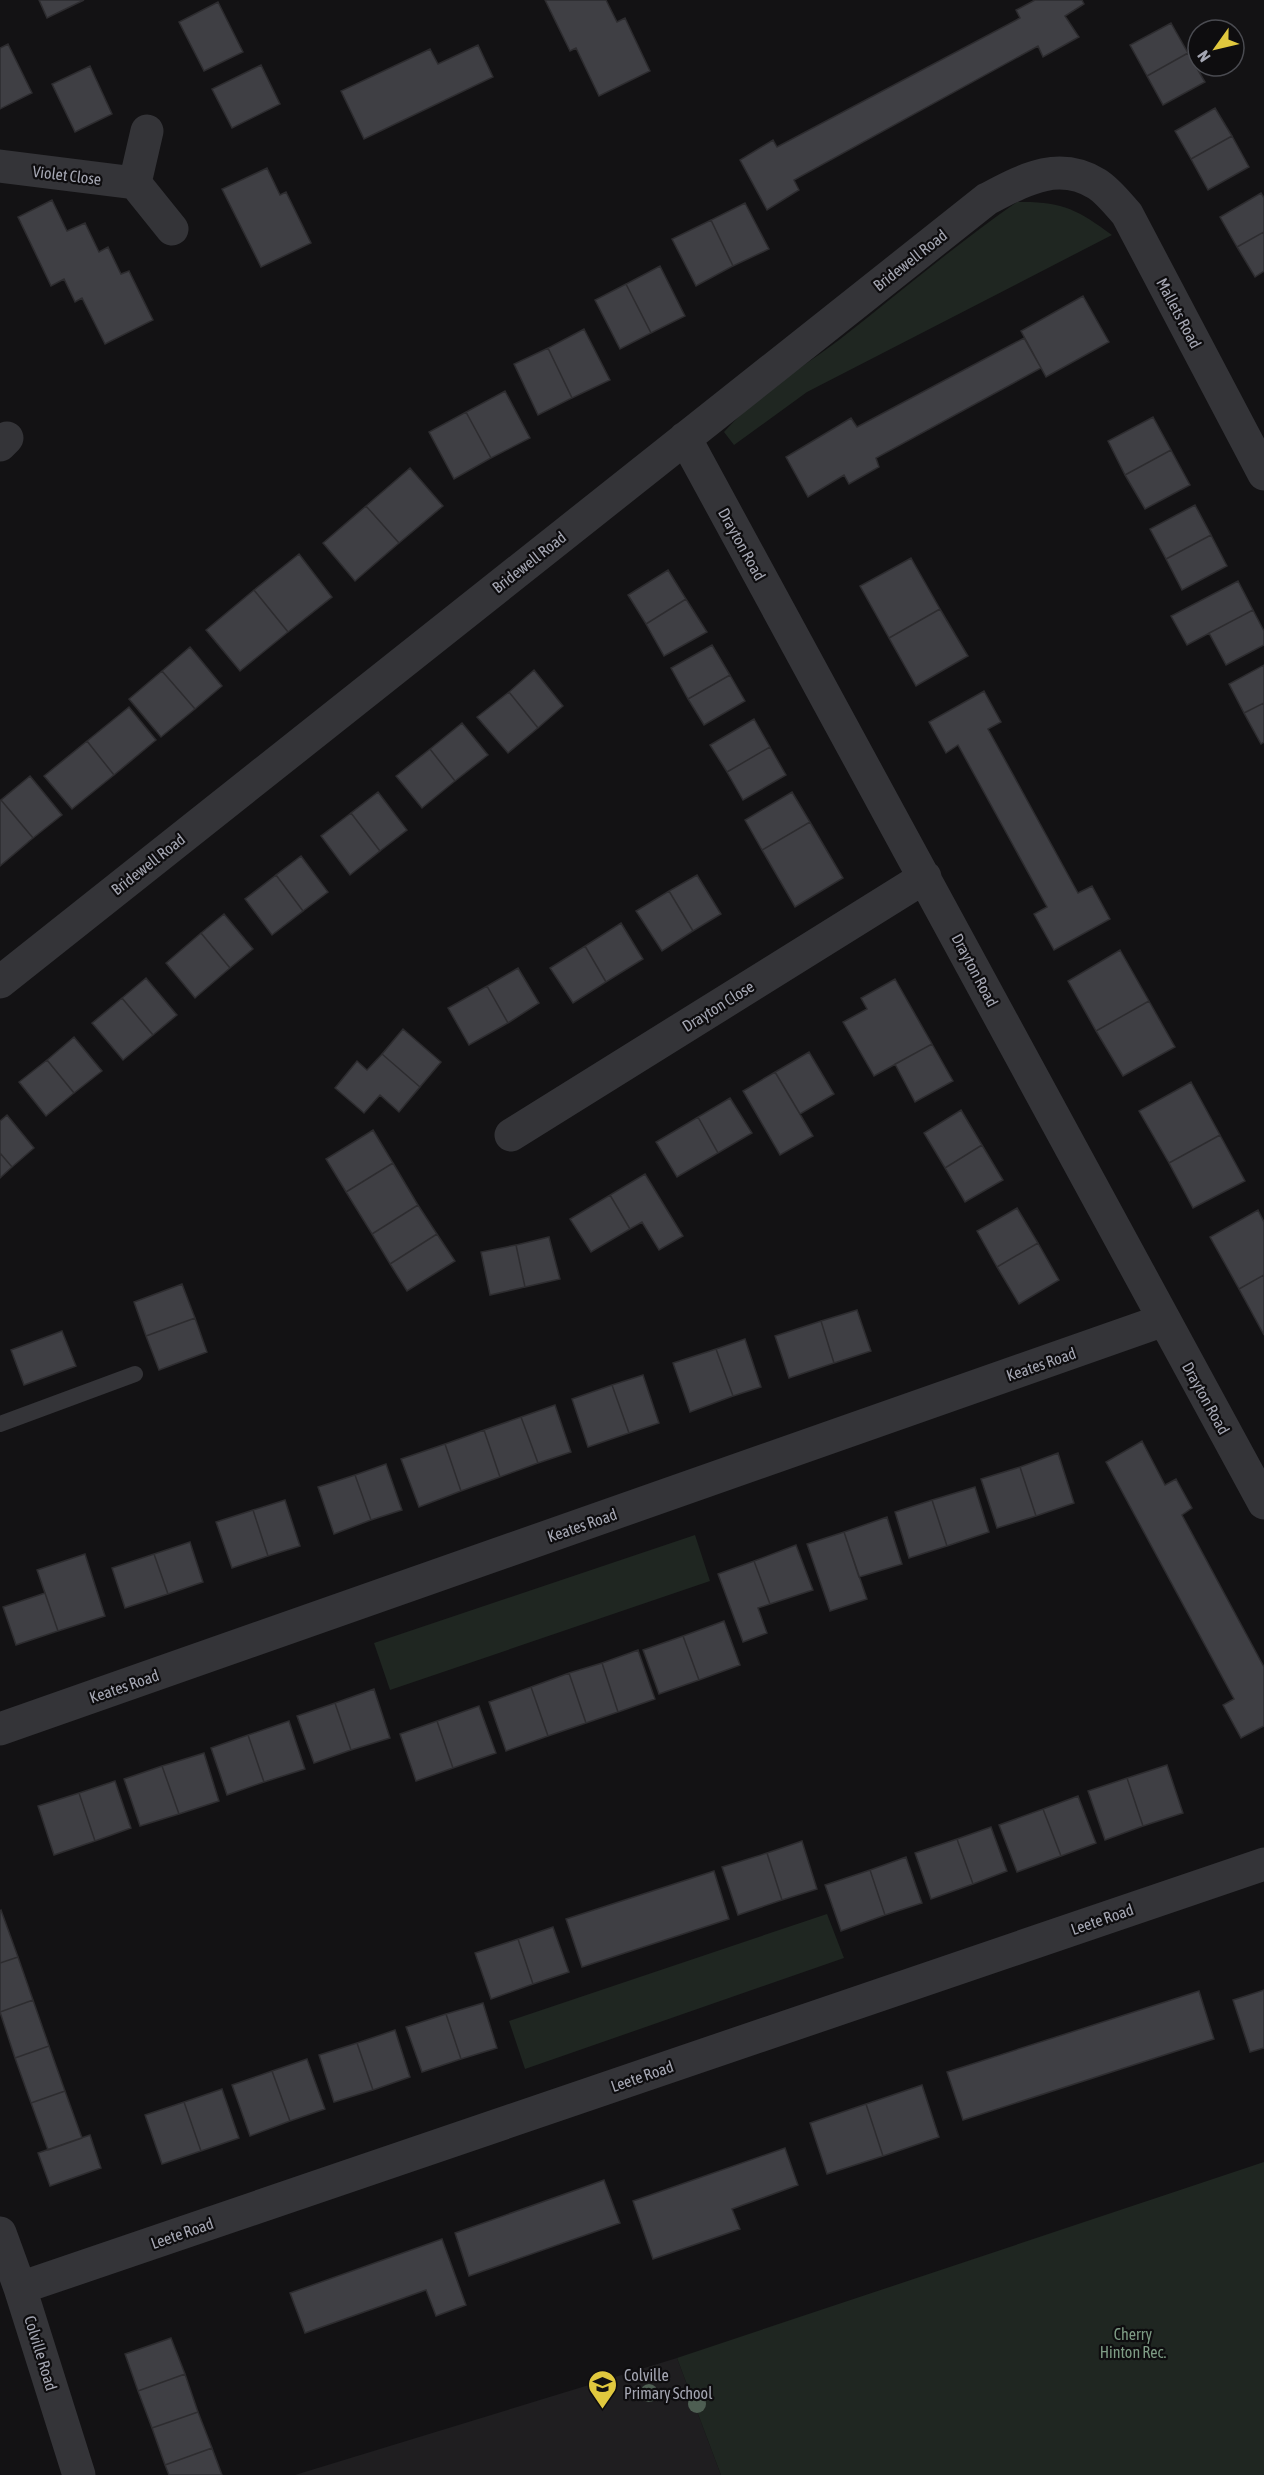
<svg xmlns="http://www.w3.org/2000/svg" width="1264" height="2475" font-family="'Asap Condensed',sans-serif">
	<style>
		.built { fill: #1f1e20 }
		.green { fill: #1f2621 }
		.building { fill: #3f3f44; stroke: #2d2c2f; stroke-width: 1.5 }
		.lines { fill: none; stroke-linecap: round; stroke-linejoin: round }
		.lane { stroke: #343438; stroke-width: 16 }
		.street { stroke: #343438; stroke-width: 33 }
		.tree { fill: #4e5e52 }
		.labels { text-anchor: middle; stroke-width: 4.5; stroke-linejoin: round; paint-order: stroke }
		.street-label { font-size: 16px; fill: #a5a7b3; stroke: #0e0d0f }
		.park-label { font-size: 16px; fill: #7e9c85; stroke: #0e0d0f }
		.poi-label { font-size: 16px; fill: #a5a7b3; stroke: #0e0d0f; text-anchor: start }
	</style>
	<rect width="100%" height="100%" fill="#131214"/>
	<path class="built" d="M677 2358 721 2475H295Z"/>
	<path class="green" d="M1017 202C1061 201 1077 209 1112 235L807 392 734 445 724 432C757 395 800 369 839 340 898 294 955 245 1017 202Z
		M695 1535 710 1581 390 1690 374 1643Z
		M827 1914 844 1958 525 2069 509 2021Z
		M1264 2162V2475H721L677 2358Z"/>
	<path class="building" d="M39 0H84L47 18Z
		M545 0H606L617 22 625 18 650 71 599 96 576 48 570 51Z
		M1035 0H1082L1084 4 1065 16 1079 37 1043 57 1038 46 794 180 799 190 767 210 740 160 773 140 777 147 1020 18 1016 10Z
		M218 2 243 52 204 71 179 22Z
		M1171 23 1188 53 1147 76 1130 45Z
		M8 44 32 93 0 109V48Z
		M478 45 493 77 364 139 341 91 430 49 438 64Z
		M1188 53 1205 82 1163 105 1147 76Z
		M261 65 280 104 232 128 212 89Z
		M90 66 112 114 75 132 52 84Z
		M1215 108 1232 136 1191 159 1175 131Z
		M1232 136 1249 167 1208 190 1191 159Z
		M267 168 280 195 286 192 311 243 261 267 222 189Z
		M1261 193 1264 198V232L1237 247 1220 217Z
		M52 200 67 231 85 223 99 252 108 247 121 274 129 271 153 320 105 344 82 298 75 302 64 279 51 286 18 217Z
		M745 203 769 249 733 266 711 220Z
		M711 220 733 266 696 286 672 239Z
		M1264 232V271L1255 277 1237 247Z
		M660 266 685 316 651 333 626 284Z
		M626 284 651 333 620 349 595 300Z
		M1083 296 1109 342 1046 377 1021 331Z
		M584 329 610 380 572 398 548 348Z
		M1024 338 1041 368 876 458 879 467 849 484 844 475 808 497 786 457 851 418 857 427Z
		M548 348 572 398 538 415 514 364Z
		M505 391 530 438 491 458 466 412Z
		M466 412 491 458 454 479 429 432Z
		M1153 417 1171 450 1125 475 1108 441Z
		M1171 450 1190 485 1145 509 1125 475Z
		M410 468 443 506 399 543 366 506Z
		M1195 505 1211 535 1166 559 1150 529Z
		M366 506 399 543 355 581 323 543Z
		M1211 535 1227 566 1182 590 1166 559Z
		M299 554 332 597 288 632 254 590Z
		M911 558 940 609 889 638 860 586Z
		M668 570 686 599 646 624 628 595Z
		M1238 581 1253 610 1187 645 1171 616Z
		M254 590 288 632 240 671 206 630Z
		M686 599 707 632 664 656 646 624Z
		M940 609 968 656 916 686 889 638Z
		M1253 610 1264 631V645L1226 665 1209 633Z
		M712 645 730 675 688 699 671 668Z
		M190 647 222 686 195 709 162 671Z
		M1264 665V703L1244 713 1229 684Z
		M534 670 563 706 538 728 509 692Z
		M162 671 195 709 161 737 129 699Z
		M730 675 745 701 704 725 688 699Z
		M984 691 1001 722 988 729 1078 893 1092 886 1110 919 1054 950 1034 914 1047 907 958 745 946 753 929 722Z
		M509 692 538 728 508 753 477 717Z
		M1264 703V742L1261 744 1244 713Z
		M129 707 156 740 114 775 87 741Z
		M754 719 770 747 727 772 710 745Z
		M462 723 488 755 455 781 430 749Z
		M87 741 114 775 72 809 44 776Z
		M770 747 786 775 743 800 727 772Z
		M430 749 455 781 422 808 396 776Z
		M30 776 62 815 33 838 1 800Z
		M378 792 407 830 380 851 351 813Z
		M792 792 810 822 762 850 745 820Z
		M1 800 33 838 0 866V801Z
		M351 813 380 851 350 875 321 836Z
		M810 822 843 878 795 907 762 850Z
		M301 856 328 892 303 911 276 875Z
		M276 875 303 911 272 935 245 899Z
		M697 875 721 914 693 931 669 891Z
		M669 891 693 931 662 951 636 911Z
		M224 914 253 949 230 968 201 933Z
		M621 923 643 959 606 982 585 946Z
		M201 933 230 968 195 998 166 963Z
		M585 946 606 982 573 1003 550 968Z
		M1120 950 1149 1001 1096 1031 1068 981Z
		M518 968 539 1003 508 1023 487 986Z
		M146 978 177 1015 153 1035 122 998Z
		M895 979 932 1044 874 1076 843 1022 867 1009 861 998Z
		M487 986 508 1023 469 1045 448 1008Z
		M122 998 153 1035 123 1060 92 1023Z
		M1149 1001 1175 1047 1123 1076 1096 1031Z
		M403 1029 441 1062 420 1087 382 1054Z
		M74 1037 102 1071 74 1093 47 1060Z
		M932 1044 953 1081 915 1102 895 1064Z
		M809 1052 834 1094 800 1114 775 1072Z
		M382 1054 420 1087 399 1112 380 1095 364 1113 335 1088 357 1061 367 1070Z
		M47 1060 74 1093 46 1116 19 1082Z
		M775 1072 813 1136 780 1155 743 1091Z
		M1191 1082 1220 1135 1169 1163 1139 1111Z
		M730 1098 752 1133 718 1153 698 1117Z
		M961 1110 982 1145 945 1168 924 1133Z
		M7 1115 34 1148 12 1167 0 1153V1121Z
		M698 1117 718 1153 677 1177 656 1142Z
		M373 1130 393 1163 346 1192 326 1159Z
		M1220 1135 1245 1181 1193 1208 1169 1163Z
		M982 1145 1003 1180 965 1202 945 1168Z
		M0 1153 12 1167 0 1178Z
		M393 1163 418 1205 372 1234 346 1192Z
		M645 1174 683 1236 659 1250 642 1222 630 1229 610 1195Z
		M610 1195 630 1229 591 1252 570 1219Z
		M418 1205 437 1234 390 1264 372 1234Z
		M1017 1208 1038 1243 997 1267 977 1231Z
		M1258 1210 1264 1222V1275L1239 1289 1210 1237Z
		M437 1234 455 1261 407 1291 390 1264Z
		M549 1237 560 1279 525 1287 516 1245Z
		M1038 1243 1059 1280 1019 1304 997 1267Z
		M516 1245 525 1287 490 1295 481 1252Z
		M1264 1275V1335L1239 1289Z
		M182 1284 195 1318 146 1336 134 1302Z
		M857 1310 871 1351 834 1363 821 1321Z
		M195 1318 207 1352 159 1370 146 1336Z
		M821 1321 834 1363 789 1378 775 1336Z
		M62 1331 76 1366 24 1385 11 1350Z
		M745 1339 761 1387 733 1396 716 1349Z
		M716 1349 733 1396 690 1412 673 1363Z
		M643 1375 659 1423 629 1433 612 1385Z
		M612 1385 629 1433 588 1447 572 1399Z
		M555 1405 571 1452 538 1463 521 1417Z
		M521 1417 538 1463 500 1477 484 1430Z
		M484 1430 500 1477 461 1491 445 1444Z
		M1142 1441 1165 1485 1176 1479 1192 1508 1182 1515 1264 1667V1726L1241 1738 1223 1705 1234 1699 1106 1462Z
		M445 1444 461 1491 419 1507 401 1459Z
		M1058 1453 1074 1503 1036 1516 1020 1467Z
		M386 1464 402 1510 371 1520 355 1475Z
		M1020 1467 1036 1516 997 1528 981 1479Z
		M355 1475 371 1520 334 1534 318 1487Z
		M975 1487 989 1532 947 1546 932 1500Z
		M285 1500 300 1546 268 1556 253 1510Z
		M932 1500 947 1546 909 1558 895 1512Z
		M253 1510 268 1556 232 1568 216 1522Z
		M887 1517 902 1564 859 1577 844 1532Z
		M844 1532 867 1599 830 1611 807 1544Z
		M190 1542 203 1582 168 1594 154 1554Z
		M796 1545 813 1590 770 1604 754 1561Z
		M85 1554 105 1616 58 1631 37 1570Z
		M154 1554 168 1594 125 1608 112 1568Z
		M754 1561 770 1604 758 1608 767 1633 743 1642 718 1574Z
		M45 1593 58 1631 16 1645 3 1607Z
		M724 1621 740 1665 699 1680 683 1636Z
		M683 1636 699 1680 659 1694 643 1650Z
		M638 1650 655 1699 618 1712 602 1663Z
		M602 1663 618 1712 586 1723 569 1673Z
		M569 1673 586 1723 548 1736 531 1687Z
		M531 1687 548 1736 506 1751 489 1702Z
		M374 1689 390 1738 351 1750 335 1703Z
		M335 1703 351 1750 314 1763 297 1716Z
		M479 1706 496 1753 453 1768 437 1721Z
		M289 1721 305 1769 264 1782 248 1735Z
		M437 1721 453 1768 416 1781 400 1734Z
		M248 1735 264 1782 227 1795 211 1748Z
		M204 1753 219 1801 179 1814 162 1766Z
		M1167 1765 1183 1813 1143 1826 1127 1778Z
		M162 1766 179 1814 140 1826 124 1779Z
		M1127 1778 1143 1826 1105 1840 1088 1791Z
		M115 1781 131 1828 95 1841 79 1793Z
		M79 1793 95 1841 54 1855 38 1806Z
		M1078 1796 1096 1843 1061 1856 1043 1809Z
		M1043 1809 1061 1856 1017 1872 999 1825Z
		M991 1827 1007 1871 973 1884 957 1839Z
		M957 1839 973 1884 931 1899 915 1853Z
		M802 1841 817 1889 782 1900 767 1853Z
		M767 1853 782 1900 738 1915 722 1867Z
		M906 1857 922 1903 885 1915 870 1870Z
		M870 1870 885 1915 841 1931 825 1885Z
		M714 1871 729 1919 582 1967 566 1919Z
		M1 1910 18 1957 0 1963V1911Z
		M553 1927 569 1972 533 1984 518 1939Z
		M518 1939 533 1984 491 1999 475 1953Z
		M18 1957 33 2000 0 2012V1963Z
		M1264 1990V2048L1250 2052 1233 2000Z
		M1199 1991 1214 2039 963 2120 947 2072Z
		M33 2000 49 2046 15 2058 0 2012Z
		M483 2003 497 2048 461 2059 446 2014Z
		M446 2014 461 2059 422 2072 406 2027Z
		M395 2030 410 2077 373 2090 357 2043Z
		M357 2043 373 2090 334 2102 319 2055Z
		M49 2046 65 2091 31 2103 15 2058Z
		M307 2059 325 2109 290 2121 272 2071Z
		M272 2071 290 2121 250 2136 232 2085Z
		M922 2085 939 2137 883 2156 866 2104Z
		M222 2089 239 2138 201 2151 184 2102Z
		M65 2091 82 2138 48 2150 31 2103Z
		M184 2102 201 2151 162 2164 145 2115Z
		M866 2104 883 2156 827 2174 810 2123Z
		M90 2135 101 2168 50 2186 38 2153Z
		M785 2148 798 2185 732 2209 740 2229 653 2259 633 2201Z
		M604 2180 620 2223 469 2276 455 2233Z
		M442 2239 466 2305 436 2316 426 2290 305 2333 290 2293Z
		M171 2338 185 2374 138 2391 125 2354Z
		M185 2374 198 2412 152 2428 138 2391Z
		M198 2412 212 2448 165 2465 152 2428Z
		M212 2448 222 2475H169L165 2465Z"/>
	<g class="lines">
		<path class="lane" d="M0 1424 135 1374"/>
		<path class="street" d="M0 166 135 183 147 131
			M135 183 172 229
			M685 438 1264 1503
			M0 445 7 438
			M0 982 987 199C1024 180 1058 160 1097 184 1108 191 1118 204 1127 214L1264 474
			M511 1135 925 877
			M0 1729 1164 1320
			M0 2233 20 2288 79 2475
			M20 2288 1264 1864"/>
	</g>
	<g class="tree">
		<circle cx="649" cy="2393" r="9"/>
		<circle cx="697" cy="2404" r="9"/>
	</g>
	<defs>
		<symbol id="school-pin" viewBox="-11 -11 22 30"><path d="M0 17L-7.5 6A9.5 9.5 0 1 1 7.5 6Z" fill="#e0c83e" stroke="#0e0d0f"/><path d="M0-5L7-2L0 1L-7-2ZM-4 1L0 2.5L4 1V4Q0 6-4 4Z" fill="#111"/></symbol>
	</defs>
	<g fill-rule="evenodd">
		<use href="#school-pin" x="586" y="2368" width="33" height="45"/>
	</g>
	<g class="labels">
		<g class="street-label">
			<text transform="translate(67 175) rotate(7)" y="6">Violet Close</text>
			<text transform="translate(910 260) rotate(-38)" y="6">Bridewell Road</text>
			<text transform="translate(1179 313) rotate(62)" y="6">Mallets Road</text>
			<text transform="translate(742 544) rotate(61)" y="6">Drayton Road</text>
			<text transform="translate(529 562) rotate(-38)" y="6">Bridewell Road</text>
			<text transform="translate(148 864) rotate(-38)" y="6">Bridewell Road</text>
			<text transform="translate(975 970) rotate(62)" y="6">Drayton Road</text>
			<text transform="translate(718 1006) rotate(-32)" y="6">Drayton Close</text>
			<text transform="translate(1041 1364) rotate(-19)" y="6">Keates Road</text>
			<text transform="translate(1206 1398) rotate(61)" y="6">Drayton Road</text>
			<text transform="translate(582 1525) rotate(-19)" y="6">Keates Road</text>
			<text transform="translate(124 1686) rotate(-19)" y="6">Keates Road</text>
			<text transform="translate(1102 1919) rotate(-19)" y="6">Leete Road</text>
			<text transform="translate(642 2076) rotate(-19)" y="6">Leete Road</text>
			<text transform="translate(182 2233) rotate(-19)" y="6">Leete Road</text>
			<text transform="translate(41 2353) rotate(73)" y="6">Colville Road</text>
		</g>
		<g class="park-label">
			<text x="1133" y="2340">Cherry<tspan x="1133" dy="18">Hinton Rec.</tspan></text>
		</g>
		<g class="poi-label">
			<text x="624" y="2381">Colville<tspan x="624" dy="18">Primary School</tspan></text>
		</g>
	</g>
	<g transform="translate(1216 48) rotate(236)"><circle r="28" fill="#0e0d0f" stroke="#4a4b51" stroke-width="1.5"/>
	<path d="M0-4.5L10 22L0 15L-10 22Z" fill="#e0c83e"/>
	<text y="-9" font-size="16" font-weight="bold" text-anchor="middle" fill="#a5a7b3">N</text>
	</g>
</svg>
